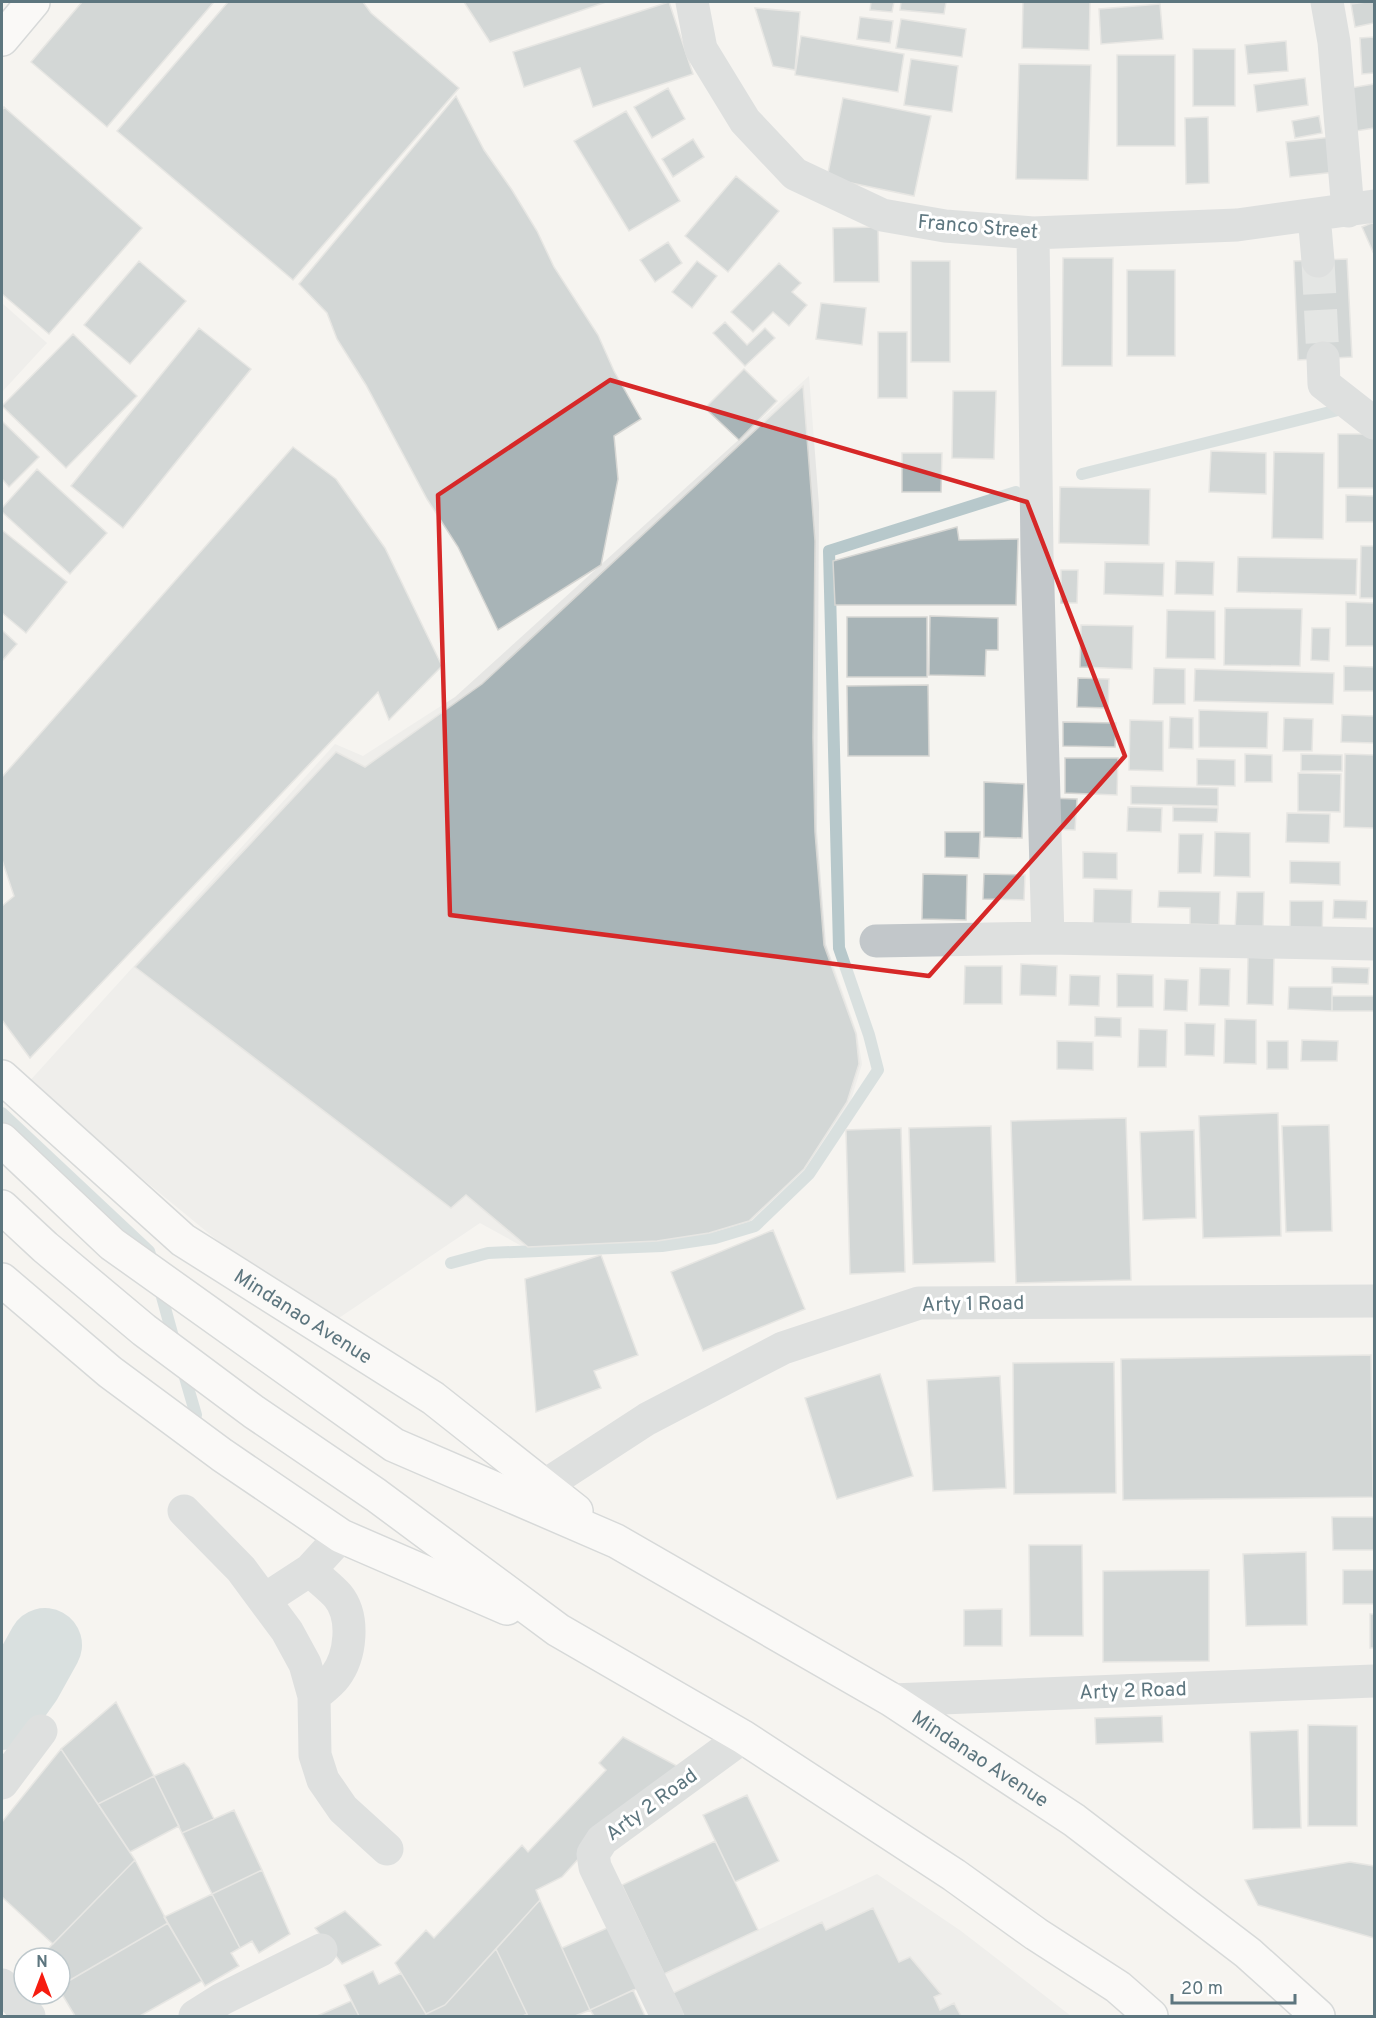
<svg xmlns="http://www.w3.org/2000/svg" width="1376" height="2018" font-family="Overpass,sans-serif">
	<style>
		.built { fill: #e6e6e4 }
		.lines { fill: none; stroke-linecap: round; stroke-linejoin: round }
		.stream { stroke: #b7c8cb; stroke-width: 12 }
		.river { stroke: #b7c8cb; stroke-width: 74 }
		.building { fill: #a8b4b7; stroke: #d6d6d3; stroke-width: 1.5 }
		.minor-tunnel { stroke: #cfd4d4; stroke-width: 33; stroke-dasharray: 33 16; stroke-linecap: butt }
		.major-casing { stroke: #b2b9bc; stroke-width: 36 }
		.minor { stroke: #c2c7ca; stroke-width: 33 }
		.major { stroke: #fff; stroke-width: 33 }
		.marked { fill: none; stroke: #d62828; stroke-width: 4.5; stroke-linejoin: round }
		.labels { text-anchor: middle; stroke-width: 6; stroke-linejoin: round; paint-order: stroke }
		.street-label { font-size: 20px; fill: #5d767f; stroke: #fff }
	</style>
	<rect width="100%" height="100%" fill="#f5f4f0"/>
	<path class="built" d="M2 303 47 343 2 392Z
		M809 376 819 505 817 831 826 944 857 1033 862 1064 850 1103 810 1169 755 1223 720 1234 660 1244 527 1249 480 1223 324 1328 27 1084 335 744 363 756 455 697Z
		M877 1874 961 1931 1071 2016H684L664 1974Z"/>
	<g class="lines">
		<path class="stream" d="M1082 474 1338 410
			M2 1113 149 1251 151 1258
			M451 1263 488 1253 662 1246 715 1238 755 1226 809 1174 878 1070 869 1035 839 948 829 551 1016 492
			M159 1286 175 1344
			M182 1367 196 1415"/>
		<path class="river" d="M2 1713 25 1681 45 1645"/>
	</g>
	<path class="building" d="M82 2H214L107 127 31 62Z
		M228 2H363L371 13 459 88 293 280 117 131Z
		M464 2H606L490 42Z
		M669 2 693 74 593 107 580 68 524 87 513 52Z
		M871 2H894L892 12 870 10Z
		M901 2H946L944 14 900 10Z
		M1023 2H1090L1089 50 1022 48Z
		M1366 2H1374V23L1355 27 1351 4Z
		M1160 4 1163 39 1101 44 1099 9Z
		M755 8 800 12 795 70 773 66Z
		M860 17 893 21 890 43 857 39Z
		M901 19 966 29 962 57 896 48Z
		M801 36 904 54 898 92 795 75Z
		M1374 37V73L1362 74 1360 38Z
		M1286 41 1288 71 1248 74 1245 45Z
		M1193 49H1235V106H1193Z
		M1117 55H1175V146H1117Z
		M911 59 958 66 952 112 904 105Z
		M1019 64 1091 65 1088 180 1016 179Z
		M1305 78 1308 105 1257 112 1254 85Z
		M1374 84V128L1356 131 1350 88Z
		M668 88 685 119 652 138 634 107Z
		M456 96 484 150 512 190 537 231 554 267 598 335 614 371 641 419 614 436 618 479 601 565 498 630 458 547 427 499 366 385 337 339 327 313 299 284Z
		M843 98 931 116 914 196 827 178Z
		M4 107 142 228 49 334 2 294V110Z
		M626 111 680 201 629 231 574 141Z
		M1319 116 1322 133 1295 138 1292 121Z
		M1208 117 1209 183 1186 184 1185 118Z
		M1332 137 1336 172 1290 177 1286 142Z
		M693 139 704 157 673 177 662 159Z
		M736 176 779 211 728 272 685 236Z
		M1374 222V251L1373 252 1362 227Z
		M878 227 879 282H834L833 228Z
		M668 242 682 263 655 282 640 260Z
		M1063 258H1113L1112 366H1062Z
		M1347 259 1352 357 1298 360 1294 261Z
		M139 261 186 301 130 364 84 325Z
		M697 261 717 276 692 308 672 292Z
		M911 261H950V362H911Z
		M779 263 801 283 792 292 807 305 789 326 773 312 753 332 731 312Z
		M1127 270H1175V356H1127Z
		M821 303 866 308 862 345 816 339Z
		M725 322 747 345 765 328 775 338 745 366 713 333Z
		M199 328 251 369 123 528 71 486Z
		M878 332H907V398H878Z
		M73 334 137 396 66 468 2 406Z
		M744 369 777 401 739 440 705 408Z
		M803 386 815 541 813 738 815 832 824 945 856 1034 859 1064 847 1102 804 1169 749 1221 709 1233 657 1241 528 1247 466 1195 451 1208 135 967 336 752 365 767 482 684Z
		M953 391H996L994 459 952 458Z
		M2 421 39 457 9 487 2 479Z
		M1338 434H1374V488H1338Z
		M293 447 336 479 385 548 442 666 389 720 378 692 30 1058 2 1020V906L14 896 2 860V777Z
		M1211 451 1266 453V494L1209 492Z
		M1274 452 1324 453 1323 539 1272 538Z
		M902 453H942L941 492H902Z
		M37 469 107 533 70 574 2 512V508Z
		M1060 487 1150 489 1149 545 1059 543Z
		M1346 495 1374 496V522H1346Z
		M957 527 959 540 1018 539 1016 605H835L833 561Z
		M2 530 67 582 26 633 2 613Z
		M1361 546H1374V598H1360Z
		M1238 557 1357 559 1356 595 1237 592Z
		M1176 561 1214 562 1213 595 1175 594Z
		M1105 562 1164 563 1163 596 1104 594Z
		M1061 570H1078L1077 603H1061Z
		M1346 602 1374 603V646H1346Z
		M1225 608 1302 609 1300 666 1224 665Z
		M1167 610 1215 611V659L1166 658Z
		M930 616 998 618V650H986L985 676 929 675Z
		M847 617H927V677H847Z
		M1081 625 1133 626 1132 669 1080 667Z
		M1312 628H1330L1329 661 1311 660Z
		M2 630 17 644 2 661Z
		M1344 666 1374 667V691H1344Z
		M1154 668 1185 669V704H1153Z
		M1195 669 1334 673 1333 704 1194 701Z
		M1078 678 1109 679 1108 708 1077 707Z
		M928 685 929 756H848L847 686Z
		M1199 710 1268 712 1267 748 1199 747Z
		M1342 715 1374 716V743L1341 742Z
		M1170 717 1193 718V749L1169 748Z
		M1284 718 1313 719 1312 751H1283Z
		M1130 720 1163 721V771L1129 770Z
		M1063 722 1116 723 1115 747 1063 746Z
		M1245 754 1272 755V782H1245Z
		M1301 754 1342 755V771H1301Z
		M1345 754 1374 755V828L1344 827Z
		M1065 758H1118L1117 795 1065 793Z
		M1197 759 1235 760V786L1197 785Z
		M1298 773 1341 774 1340 812 1298 811Z
		M984 782 1024 784 1022 838 984 837Z
		M1131 786 1218 788V806L1131 804Z
		M1048 798 1077 799 1075 830 1047 829Z
		M1128 807 1162 808 1161 832 1127 831Z
		M1173 807 1218 808 1217 822 1173 821Z
		M1287 813 1330 814 1329 843 1286 842Z
		M945 832H980L979 858 945 857Z
		M1215 832 1250 833V877L1214 876Z
		M1179 834H1203L1201 873H1178Z
		M1083 852 1117 853V879L1083 878Z
		M1290 861 1340 862V885L1290 883Z
		M923 874 967 875 966 920 922 919Z
		M984 874 1025 875 1024 900 983 899Z
		M1094 889 1132 890 1131 930 1093 929Z
		M1159 891 1220 892 1219 925 1190 924V908L1158 907Z
		M1237 892H1264L1263 931 1235 930Z
		M1334 900 1367 901 1366 919 1333 918Z
		M1290 901H1323L1322 938 1290 937Z
		M1248 957 1274 958 1273 1005 1247 1004Z
		M1021 964 1057 966 1056 996 1020 995Z
		M965 966H1002V1004H964Z
		M1332 967 1369 968 1368 984 1332 983Z
		M1200 968 1230 969 1229 1006 1199 1005Z
		M1117 974 1153 975V1007H1117Z
		M1070 975 1100 976 1099 1006 1069 1005Z
		M1165 979 1188 980 1187 1011 1164 1010Z
		M1289 987H1332V1011L1288 1009Z
		M1332 996H1374V1011H1332Z
		M1095 1017 1121 1018V1037L1095 1036Z
		M1225 1019 1256 1020V1064L1224 1063Z
		M1185 1023 1215 1024 1214 1056 1185 1055Z
		M1139 1029 1167 1030 1166 1067H1138Z
		M1302 1040 1338 1041 1337 1061H1301Z
		M1057 1041 1093 1042V1070L1057 1069Z
		M1267 1041H1288V1069H1267Z
		M1278 1113 1281 1236 1203 1238 1199 1116Z
		M1126 1118 1131 1280 1016 1283 1011 1121Z
		M1329 1125 1332 1231 1286 1232 1282 1126Z
		M991 1126 995 1262 913 1264 909 1128Z
		M901 1128 905 1272 850 1274 846 1130Z
		M1194 1130 1196 1218 1143 1220 1140 1132Z
		M773 1230 805 1309 703 1351 671 1272Z
		M601 1255 638 1355 594 1371 601 1388 536 1412 525 1279Z
		M1371 1355 1373 1497 1123 1500 1121 1359Z
		M1114 1362 1116 1493 1014 1494 1013 1363Z
		M880 1374 913 1476 837 1499 805 1398Z
		M1000 1376 1006 1488 933 1491 927 1380Z
		M1332 1517H1374V1550H1333Z
		M1029 1545H1082L1083 1636H1030Z
		M1306 1552 1307 1625 1246 1626 1243 1554Z
		M1209 1570V1661L1103 1662V1571Z
		M1343 1570H1374V1604H1343Z
		M1002 1609V1646H964V1610Z
		M1370 1614H1374V1648H1370Z
		M116 1702 154 1776 98 1804 61 1749Z
		M1162 1716 1163 1742 1096 1744 1095 1718Z
		M1308 1725 1357 1726V1826H1308Z
		M1298 1730 1301 1828 1253 1829 1250 1732Z
		M623 1737 679 1767 627 1805 562 1877 536 1890 540 1900 445 2005 426 2014 395 1963 426 1930 434 1938 522 1845 528 1852 606 1770 599 1763Z
		M61 1749 135 1860 53 1944 2 1897V1822Z
		M184 1763 189 1768 214 1819 182 1833 154 1776Z
		M154 1776 179 1826 130 1852 98 1804Z
		M747 1795 779 1861 735 1882 703 1815Z
		M234 1810 262 1870 212 1894 182 1833Z
		M715 1841 758 1930 664 1974 622 1885Z
		M135 1860 168 1923 60 1986V1958H39Z
		M1350 1862 1374 1866V1938L1258 1905 1245 1880Z
		M262 1870 290 1934 259 1953 252 1941 240 1948 212 1894Z
		M212 1894 240 1948 231 1953 239 1966 205 1986 164 1917Z
		M540 1900 590 2010 575 2016H528L496 1949Z
		M873 1908 899 1962 910 1957 941 1994 934 1997 940 2010 954 2003 961 2016H684L673 1993 822 1922 826 1930Z
		M345 1911 381 1945 342 1964 315 1928Z
		M168 1923 202 1981 140 2016H75L60 1991V1986Z
		M614 1925 643 1986 590 2010 562 1948Z
		M496 1949 527 2014 523 2016H359L344 1985 373 1971 379 1984 401 1973 426 2014 445 2005Z
		M633 1990 645 2016H594L590 2010Z
		M351 2001 359 2016H317Z"/>
	<g class="lines">
		<path class="minor-tunnel" d="M1318 261 1323 358"/>
		<defs>
			<g id="major">
				<path d="M2 39 33 2"/>
				<path id="s1" d="M2 1077 183 1240 433 1398 576 1511"/>
				<path id="s2" d="M2 1140 112 1244 394 1445 616 1541 892 1700 1074 1820 1248 1953 1318 2016"/>
				<path d="M2 1207 45 1247 144 1330 254 1412 376 1495 558 1630 743 1737 954 1875 1036 1934 1118 1987 1151 2016"/>
				<path d="M2 1280 110 1372 222 1455 341 1536 507 1608"/>
			</g>
		</defs>
		<use href="#major" class="major-casing"/>
		<path class="minor" d="M692 2 701 49 745 121 795 174 882 215 945 226 1033 233 1237 225 1374 206
			M1327 2 1334 42 1348 211
			M1314 215 1318 261
			M1033 233 1037 554 1048 938
			M1323 358 1324 384 1374 423
			M876 941 1048 938 1374 944
			M544 1486 647 1419 783 1348 919 1303 1374 1301
			M184 1511 241 1569 287 1631 305 1664 314 1696 315 1755 323 1780 343 1809 387 1849
			M310 1570C319 1579 330 1587 338 1596 355 1617 351 1656 335 1677 330 1684 321 1690 314 1696
			M264 1600 310 1570 341 1536
			M892 1700 1374 1681
			M2 1783 41 1731
			M2 1985 29 2016
			M195 2016 222 1999 321 1950
			M667 2016 595 1867 593 1854 602 1840 743 1737"/>
		<use href="#major" class="major"/>
	</g>
	<path d="M0 0H1376V2018H0ZM610 380 1027 502 1125 756 929 976 450 915 438 495Z" fill="#f5f4f0" fill-opacity=".55" fill-rule="evenodd"/>
	<path class="marked" d="M610 380 1027 502 1125 756 929 976 450 915 438 495Z"/>
	<g class="labels">
		<g class="street-label">
			<text transform="translate(978 226) rotate(5)" y="7">Franco Street</text>
			<text transform="translate(973 1303) rotate(-1)" y="7">Arty 1 Road</text>
			<text dy="7" stroke="none"><textPath href="#s1" startOffset="386">Mindanao Avenue</textPath></text>
			<text transform="translate(1133 1690) rotate(-2)" y="7">Arty 2 Road</text>
			<text dy="7" stroke="none"><textPath href="#s2" startOffset="1164">Mindanao Avenue</textPath></text>
			<text transform="translate(651 1804) rotate(-36)" y="7">Arty 2 Road</text>
		</g>
	</g>
	<rect width="1376" height="2018" fill="none" stroke="#5d767f" stroke-width="6"/>
	<g transform="translate(42 1976)"><circle r="28" fill="#ffffff" stroke="#bec8cc" stroke-width="1.5"/>
	<path d="M0-4.5L10 22L0 15L-10 22Z" fill="#f61c10"/>
	<text y="-9" font-size="16" font-weight="bold" text-anchor="middle" fill="#5d767f">N</text>
	</g>
	<path d="M1172 1994v9h123v-9" fill="none" stroke="#5d767f" stroke-width="3"/>
	<text x="1181" y="1994" font-size="18" fill="#5d767f" stroke="#ffffff" stroke-width="4.5" paint-order="stroke">20 m</text>
</svg>
